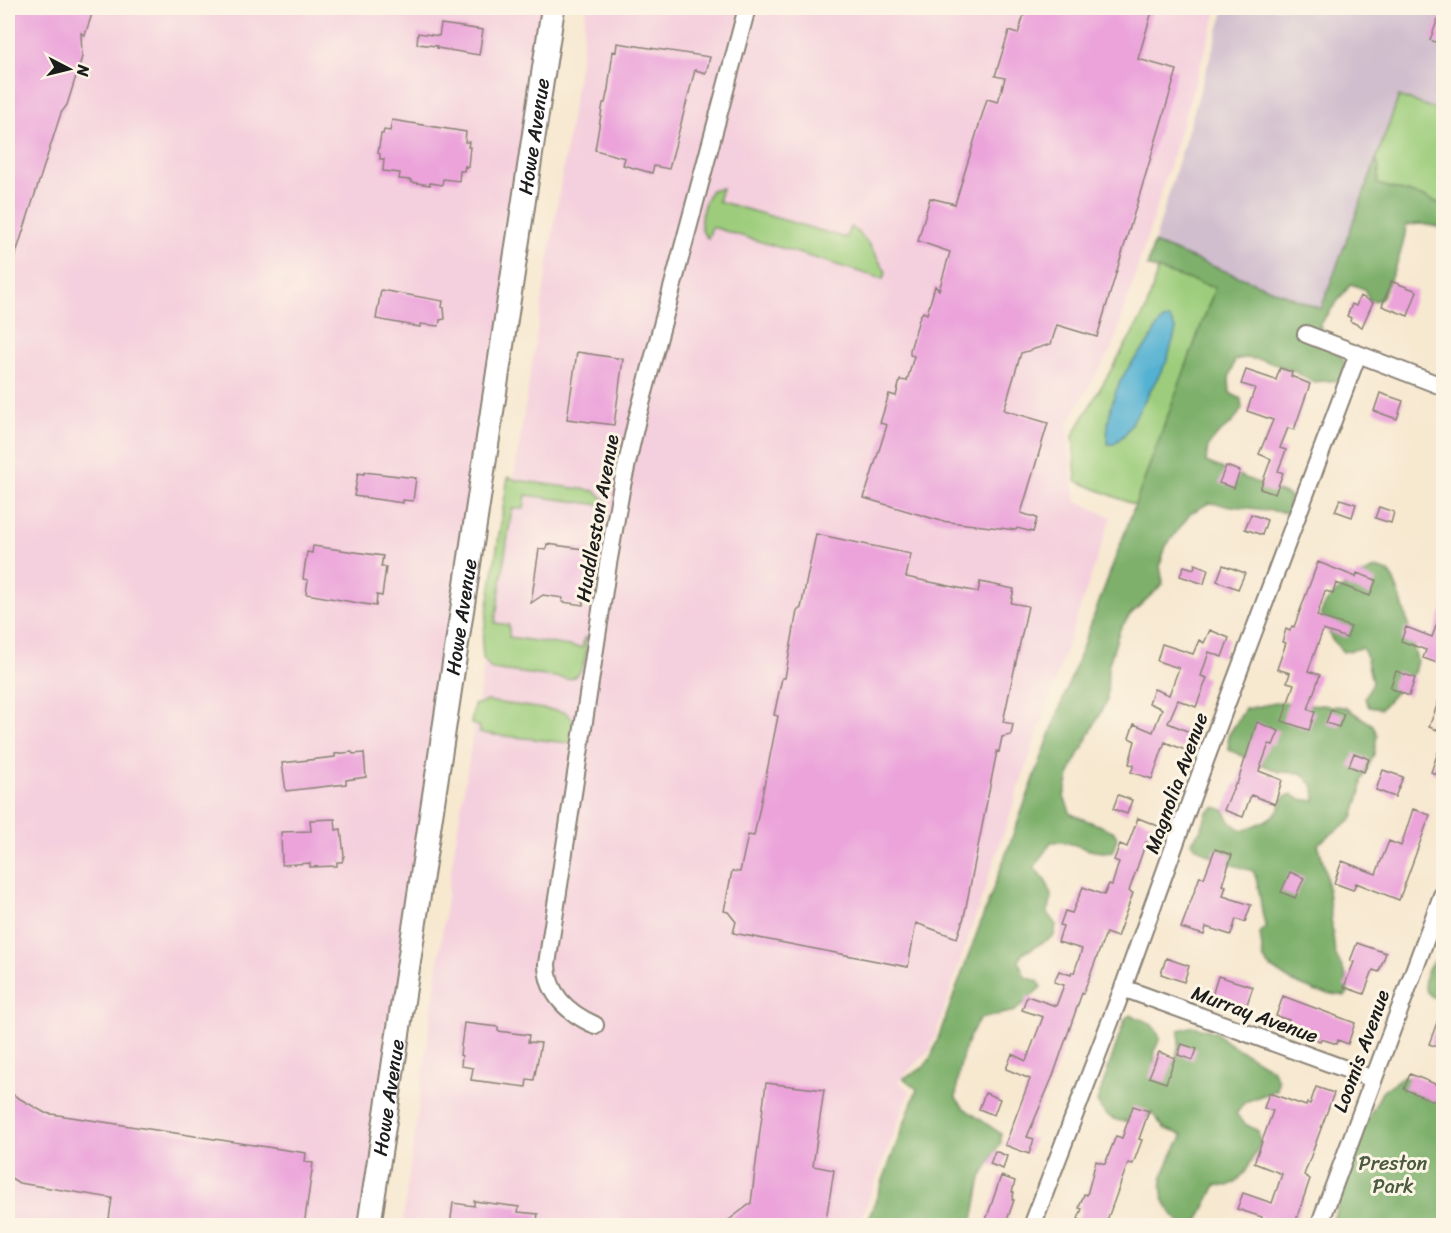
<svg xmlns="http://www.w3.org/2000/svg" width="1451" height="1233" font-family="Sriracha,sans-serif">
	<style>
		.built { fill: #f4cfdd }
		.industrial { fill: #d0bdcd }
		.green { fill: #9dcd7c; stroke: #5c744c; stroke-width: 1.5 }
		.forest { fill: #7eb06c; stroke: #4d6644; stroke-width: 1.5 }
		.water { fill: #53b1d2; stroke: #386677; stroke-width: 1.5 }
		.building { fill: #eba3da }
		.lines { fill: none; stroke-linecap: round; stroke-linejoin: round }
		.street-casing { stroke: #8a8276; stroke-width: 20 }
		.secondary-casing { stroke: #8a8276; stroke-width: 26 }
		.street { stroke: #fff; stroke-width: 16 }
		.secondary { stroke: #fff; stroke-width: 22 }
		.labels { text-anchor: middle; stroke-width: 6; stroke-linejoin: round; paint-order: stroke }
		.street-label { font-size: 20px; fill: #1c1c1c; stroke: #fcf5e5 }
		.park-label { font-size: 20px; fill: #495a3e; stroke: #fcf5e5 }
	</style>
	<rect width="100%" height="100%" fill="#fcf5e5"/>
	<filter id="ink" filterUnits="userSpaceOnUse"><feTurbulence type="fractalNoise" baseFrequency=".0167" numOctaves="2"/><feDisplacementMap in="SourceGraphic" scale="12" xChannelSelector="R" yChannelSelector="G"/><feConvolveMatrix kernelMatrix="1 2 1 2 8 2 1 2 1" color-interpolation-filters="sRGB"/></filter>
	<filter id="wash" filterUnits="userSpaceOnUse"><feTurbulence type="fractalNoise" baseFrequency=".008" numOctaves="4" result="noise"/><feDisplacementMap in="SourceGraphic" scale="24" xChannelSelector="R" yChannelSelector="G"/><feGaussianBlur stdDeviation="1.35" result="paint"/><feColorMatrix in="noise" values="0 0 0 0 0 0 0 0 0 0 0 0 0 0 0 0 0 1.4 0 .05"/><feComposite in="paint" operator="in"/></filter>
	<g filter="url(#wash)">
		<rect width="100%" height="100%" fill="#f7e8d0"/>
		<path class="built" d="M8 8H553L369 1225H8Z
			M586 8H1218L1114 344 1068 423 1071 471 1076 501 1111 517 930 1050 898 1081 910 1091 859 1225 402 1226 450 877 581 56Z"/>
		<path class="industrial" d="M1225 8H1443V111L1399 97 1322 309 1154 243Z"/>
		<path class="green" d="M1399 96 1443 112V205L1425 197 1377 184 1379 168 1376 160Z
			M722 188 718 201 846 238 850 227C866 234 876 257 886 272L883 279 712 227 708 238C694 229 704 202 711 190Z
			M1158 269 1215 288 1135 505 1076 481 1073 435 1146 310Z
			M508 477 516 480 595 491 605 500 607 511 604 512 601 505 526 495 524 509H512L495 623 509 625V637L582 648 584 638 586 637C587 653 586 675 569 679L491 669 483 658 482 644Z
			M487 701 565 712C577 720 575 729 573 741L568 743 479 733V726L471 724 474 705Z"/>
		<path class="forest" d="M1376 160 1379 168 1377 184 1425 197 1443 205V228L1422 224 1406 225C1404 252 1392 276 1380 300L1370 301 1364 289 1351 284 1319 325 1345 363 1342 380 1312 382 1294 371 1263 360 1245 358 1235 360 1229 378 1230 393 1241 399 1242 409 1232 423 1218 434 1208 446 1206 462 1290 496 1288 513 1209 503 1191 513 1166 546 1160 565 1163 584 1130 615 1120 629 1108 667 1107 700 1070 772 1064 797 1071 814 1113 831 1117 837 1113 851C1089 856 1077 840 1051 842L1034 868C1049 882 1056 895 1047 913L1056 925 1054 936 1022 954 1019 962 1025 977 1038 981 1041 987 1015 1011 980 1019C963 1042 958 1070 956 1098L964 1108 1001 1134V1142L981 1178 972 1225 866 1226 917 1089 903 1078C915 1073 925 1068 931 1057L1215 288 1147 266 1154 243 1321 309Z
			M1374 568C1378 569 1384 570 1388 572 1399 579 1413 645 1417 661L1414 672 1381 709 1369 707 1365 698 1372 683 1366 655 1362 648 1343 652 1332 640 1321 613C1329 591 1355 581 1374 568Z
			M1281 702 1345 707 1373 725 1377 735 1374 754 1362 781 1361 791 1353 818 1318 844 1326 872 1335 953 1346 976 1348 993 1345 996 1317 992 1291 981 1268 966 1263 957 1260 933 1266 927C1259 909 1262 889 1253 871 1231 865 1209 858 1191 843L1202 828 1207 812 1215 807 1224 810 1231 823 1242 830C1261 824 1280 817 1284 797L1292 794 1299 799 1315 801 1314 787 1301 773 1279 772 1229 750 1228 736 1245 709Z
			M1439 958 1443 962V1000C1439 999 1433 998 1430 995 1418 986 1428 963 1439 958Z
			M1130 1015C1145 1020 1154 1022 1160 1038L1155 1050 1154 1064 1165 1068 1175 1062 1179 1044V1030L1193 1026 1216 1032 1225 1041 1272 1069 1278 1080 1277 1090 1245 1102 1236 1114 1245 1124 1258 1131 1260 1144 1246 1171 1236 1182 1228 1186 1216 1185 1198 1221 1184 1225C1178 1222 1172 1215 1168 1208 1151 1183 1171 1158 1183 1135L1165 1129 1151 1112 1146 1119C1124 1123 1108 1124 1097 1102L1125 1019Z
			M1403 1076 1422 1082 1443 1085V1225L1331 1226 1360 1134 1382 1092Z"/>
		<path class="water" d="M1170 319 1176 330 1167 361 1126 433 1114 444H1107C1107 419 1112 394 1125 373 1131 362 1141 353 1148 343 1153 335 1156 327 1163 320Z"/>
		<g id="blocks">
			<path class="building" d="M8 8H94L85 35 81 33 82 57 67 105 61 113 10 272 8 271Z
				M1026 8H1153L1138 59 1177 70 1097 337 1057 325 1051 344 1021 353 1004 410 1048 423 1021 513 1037 518 1033 532 1017 528 1016 530 941 521 864 498 887 425 880 423 889 394 896 396 900 380 907 381 914 356 910 355V350L920 316 923 312 927 314 935 286 939 290 950 252 918 241 930 198 955 204 987 99 998 102 1005 78 995 76 1009 31 1018 34Z
				M1442 8H1443V45L1430 40Z
				M441 24 483 30 479 55 437 48V46L417 44 418 33 439 36Z
				M617 43 710 57 706 73 695 70 669 169 654 166 652 173 623 165 625 158 595 150 603 103H605L608 89 613 51 616 52Z
				M392 120 466 132 465 142H469L468 147H470L468 167 465 166 464 171H460L459 181 443 179 442 185 430 183V185L411 182V180L399 179 400 173 383 171 384 159H380V154L378 153 381 134H383L384 130 390 131Z
				M1391 281 1417 291 1408 316 1382 306Z
				M381 290 443 301 442 307 444 308 445 319 440 320 439 326 420 324V327L376 319Z
				M1360 296 1373 302 1362 327 1350 321 1351 318 1347 316 1352 304 1356 306Z
				M577 352 623 359 614 425 567 419Z
				M1280 368 1292 372 1291 376 1310 384 1294 430 1288 428 1280 448 1286 450 1278 471 1283 473 1275 494 1260 489 1271 459 1259 454 1273 420 1247 411 1255 388 1241 384 1246 370 1276 380Z
				M1380 393 1403 401 1397 419 1374 411Z
				M1226 466 1240 471 1234 488 1219 483Z
				M364 472 416 478 413 501 403 500V503L354 496 358 473 364 474Z
				M1340 499 1356 504 1352 517 1335 511Z
				M1379 507 1394 512 1391 523 1375 518Z
				M1251 514 1267 520 1262 535 1245 529Z
				M816 534 911 554 906 577 978 592 980 582 1014 589 1011 603 1028 606 1003 722 1013 724 1011 735 1002 737 999 752 997 751 964 917 957 938 916 923 908 967 733 933 736 922 728 912 724 911 732 871 740 872 748 835 754 836 778 716 774 715 782 678H785L797 611 801 608Z
				M547 544 591 550 588 571H594L590 597 584 596 583 605 562 602 563 598 543 595 531 603 539 549 546 550Z
				M313 546 383 556 381 567H386L382 596 377 595 376 606 306 594 308 580 303 579 307 552 312 553Z
				M1318 562 1356 577 1357 573 1376 580 1370 596 1336 583 1333 593 1325 591 1317 616 1351 627 1347 638 1323 630 1308 671 1320 675 1308 709 1315 712 1309 730 1282 721 1294 684 1287 682 1290 673 1277 669 1286 643 1282 642 1286 629 1290 631 1292 626 1294 627Z
				M1195 564 1208 569 1204 584 1180 576 1184 566 1194 569Z
				M1223 565 1245 573 1238 589 1217 581Z
				M1442 610H1443V665L1423 658 1426 650 1401 641 1406 627 1432 637Z
				M1210 630 1229 638 1222 657 1209 652 1201 676 1207 678 1196 707 1178 700 1168 723 1192 733 1185 750 1165 742 1152 779 1131 772 1134 765 1129 764 1135 741 1129 738 1134 724 1153 732 1162 709 1149 703 1154 689 1169 695 1179 668 1157 661 1162 644 1193 654 1199 640 1204 643Z
				M1396 671 1415 678 1409 696 1390 688Z
				M1442 692H1443V732L1429 727Z
				M1331 710 1344 714 1339 727 1326 723Z
				M1257 722 1279 731 1273 745 1269 744 1259 771 1282 780 1275 804 1251 795 1243 817 1224 810 1235 784H1237Z
				M1442 741H1443V777L1431 772Z
				M352 752 353 754 364 753 366 777 346 780V784L286 791 282 763 335 757V754Z
				M1354 753 1369 759 1364 772 1349 766Z
				M1383 770 1403 777 1395 797 1376 790Z
				M1118 795 1132 800 1127 814 1113 809Z
				M1413 809 1430 815 1399 900 1356 883 1353 890 1334 883 1342 861 1376 874 1389 841 1401 846Z
				M1138 818 1158 826 1151 844 1146 842 1129 891 1133 893 1117 937 1106 933 1083 994 1082 993 1053 1076 1027 1137 1034 1139 1029 1154 1005 1145 1030 1079 1006 1069 1012 1054 1026 1061 1043 1017 1022 1010 1027 996 1056 1006 1064 985 1054 982 1059 971 1071 975 1072 972 1074 973 1082 949 1058 942 1063 926 1060 925 1065 911 1072 913 1083 887 1104 895 1109 884 1112 885 1119 862 1114 860 1120 844 1127 847Z
				M335 819 336 830 341 829 344 856 342 862H337V866L310 867V863L282 865 281 832 311 831 310 820Z
				M1215 849 1232 855 1222 885 1226 886 1223 896 1251 905 1245 922 1236 919 1231 935 1206 927 1204 935 1181 928 1200 876 1204 878Z
				M1290 872 1304 878 1295 898 1281 892Z
				M1357 943 1386 953 1379 972 1373 970 1364 994 1344 987 1354 962 1350 961Z
				M1166 958 1189 966 1184 982 1161 974Z
				M1218 976 1253 987 1246 1007 1212 996Z
				M1283 996 1355 1023 1348 1044 1338 1040 1337 1044 1321 1039 1320 1041 1301 1034 1303 1030 1287 1024 1289 1020 1276 1016Z
				M1442 1009H1443V1049L1429 1044Z
				M464 1023 498 1027V1031L529 1035 528 1042 541 1043 534 1080 527 1079 526 1087 471 1080 473 1068 461 1066 462 1056 460 1055Z
				M1182 1044 1197 1049 1193 1060 1178 1055Z
				M1159 1052 1175 1058 1166 1083 1149 1077Z
				M1410 1074 1443 1087V1105L1404 1089Z
				M766 1083 824 1090 813 1166 834 1170 825 1226H721L751 1203Z
				M1316 1087 1334 1093 1304 1175 1310 1179 1294 1226H1260L1262 1217 1237 1209 1243 1193 1272 1203 1282 1174 1254 1163 1273 1111 1264 1108 1269 1093 1306 1106 1307 1103 1310 1104Z
				M8 1092 45 1113 306 1153 305 1162 313 1163 304 1226H108L112 1198 19 1183 8 1176Z
				M985 1093 1000 1099 994 1115 979 1109Z
				M1133 1106 1149 1111 1139 1139 1142 1140 1133 1164 1128 1163 1105 1226H1095L1078 1219 1082 1209 1079 1208 1084 1194 1087 1195 1096 1161 1105 1164 1116 1136 1122 1138Z
				M995 1151 1007 1156 1003 1169 990 1164Z
				M1001 1176 1015 1181 1012 1192H1014L1012 1200H1014L1005 1226H984Z
				M474 1201 519 1207 518 1212 538 1214 536 1226H450L453 1203 474 1206Z"/>
		</g>
	</g>
	<g filter="url(#ink)">
		<use href="#blocks" fill-opacity="0" stroke="#8a8276" stroke-width="1.5"/>
		<g class="lines">
			<defs>
				<path id="street" d="M1306 334 1444 387
					M1123 988 1373 1079
					M595 1025C570 1014 547 995 547 964L608 564 621 490 637 419 747 8
					M1032 1226 1123 988 1205 761 1358 354
					M1319 1226 1444 890"/>
				<g id="secondary">
					<path id="s1" d="M369 1226 553 8"/>
				</g>
			</defs>
			<use href="#street" class="street-casing"/>
			<use href="#secondary" class="secondary-casing"/>
			<use href="#street" class="street"/>
			<use href="#secondary" class="secondary"/>
		</g>
	</g>
	<g class="labels">
		<g class="street-label">
			<text dy="7" stroke="none"><textPath href="#s1" startOffset="1102">Howe Avenue</textPath></text>
			<text transform="translate(597 518) rotate(-80)" y="7">Huddleston Avenue</text>
			<text dy="7" stroke="none"><textPath href="#s1" startOffset="616">Howe Avenue</textPath></text>
			<text transform="translate(1176 783) rotate(-70)" y="7">Magnolia Avenue</text>
			<text transform="translate(1255 1014) rotate(20)" y="7">Murray Avenue</text>
			<text transform="translate(1361 1051) rotate(-70)" y="7">Loomis Avenue</text>
			<text dy="7" stroke="none"><textPath href="#s1" startOffset="130">Howe Avenue</textPath></text>
		</g>
		<g class="park-label">
			<text x="1393" y="1170">Preston<tspan x="1393" dy="23">Park</tspan></text>
		</g>
	</g>
	<rect width="1451" height="1233" fill="none" stroke="#fcf5e5" stroke-width="30"/>
	<g transform="translate(69 69) rotate(97)" stroke="#fcf5e5" stroke-width="4.5" paint-order="stroke">
	<path d="M0-4.5L10 22L0 15L-10 22Z" fill="#1c1c1c"/>
	<text y="-9" font-size="16" font-weight="bold" text-anchor="middle" fill="#1c1c1c">N</text>
	</g>
</svg>
